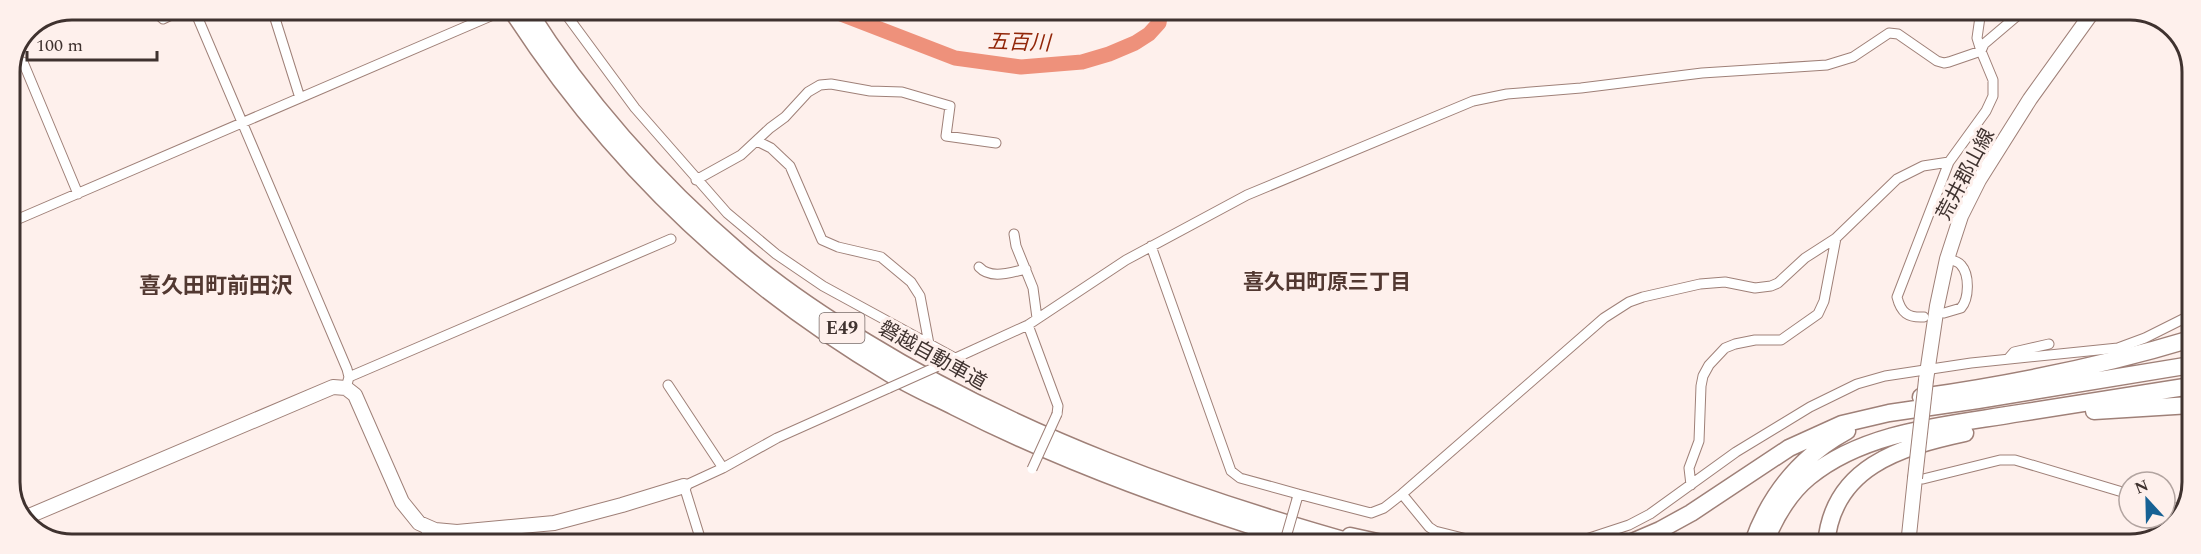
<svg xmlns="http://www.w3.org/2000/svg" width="2201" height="554" font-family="Spectral,'Noto Sans JP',serif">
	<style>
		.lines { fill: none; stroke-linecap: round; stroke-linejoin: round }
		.river { stroke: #ee917b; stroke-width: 15 }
		.street-casing { stroke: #9f8078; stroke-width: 11 }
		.secondary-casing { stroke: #9f8078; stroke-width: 16 }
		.highway-casing { stroke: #9f8078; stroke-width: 19 }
		.street { stroke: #fff; stroke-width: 9 }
		.secondary { stroke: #fff; stroke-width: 14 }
		.highway { stroke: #fff; stroke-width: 16 }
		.street-bridge-casing { stroke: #9f8078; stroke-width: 11; stroke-linecap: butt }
		.secondary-bridge-casing { stroke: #9f8078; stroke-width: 16; stroke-linecap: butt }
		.street-bridge { stroke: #fff; stroke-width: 9 }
		.secondary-bridge { stroke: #fff; stroke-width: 14 }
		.labels { text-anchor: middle; stroke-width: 6; stroke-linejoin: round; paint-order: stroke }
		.shield { fill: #fef0ec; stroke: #786b68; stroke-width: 1.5 }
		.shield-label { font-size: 18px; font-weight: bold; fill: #3f322f }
		.street-label { font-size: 20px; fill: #3f322f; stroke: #fef0ec }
		.water-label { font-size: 21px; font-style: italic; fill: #922609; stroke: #fef0ec }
		.neighbourhood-label { font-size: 21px; font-weight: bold; fill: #523831; stroke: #fef0ec }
		.quarter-label { font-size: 22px; font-weight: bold; fill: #523831; stroke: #fef0ec }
		.rim { fill: none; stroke: #3f322f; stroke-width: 3 }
	</style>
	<rect width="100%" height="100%" fill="#fef0ec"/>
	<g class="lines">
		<path class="river" d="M828 9 955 58 1021 67 1082 62 1109 54 1135 43 1149 34 1159 23 1161 10"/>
		<defs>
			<path id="street" d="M152 9 163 19 184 9
				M194 9 347 369 349 377 346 388
				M272 9 300 98
				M562 9 635 108 727 213 776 254 823 286 955 358
				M1178 11 1179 10
				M49 18 82 9
				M23 62 78 194
				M757 141 771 148 790 166 822 240 838 247 881 257 911 282 920 296 929 344
				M696 180 741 155 770 128 785 117 808 92 820 85 831 84 870 91 902 92 950 106 946 136 996 143
				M9 223 500 12
				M1014 234 1016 246 1033 288 1037 318
				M1151 246 1231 471 1240 478 1298 494
				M979 267C991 280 1011 272 1026 269
				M1944 313 1961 308C1969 299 1970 275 1961 265 1958 261 1952 260 1947 259
				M1924 317C1908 318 1901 313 1897 297L1949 162 1986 111 1993 96V80L1981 51 1977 38 1981 10
				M1028 325 1058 406 1057 414
				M2008 359 2014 352 2049 344
				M936 367 1028 325 1126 260 1247 195 1473 101 1507 94 1581 88 1702 73 1827 65 1853 57 1889 33 1898 34 1937 61 1944 63 1949 62 1981 51 1984 44 2024 10
				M349 377 671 239
				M668 385 723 468
				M1915 478 1923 479 2000 460H2015L2129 494
				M1691 485 1689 468 1699 441 1701 386 1703 376 1709 365 1725 348 1735 344 1755 340H1781L1818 314 1824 301 1836 238
				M1402 494 1429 527 1435 531 1491 545
				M1297 499 1298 494 1371 513 1384 508 1402 494 1604 318 1629 302 1643 297 1700 284 1725 282 1755 288 1771 286 1778 283 1805 258 1836 238 1897 179 1923 166 1949 162
				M2165 505 2182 510
				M426 527 427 544
				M702 544 684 486 723 468 777 438 889 388
				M1568 545 1629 525 1650 514 1736 452 1810 407 1857 384 1885 376 1971 363 2118 348 2145 338 2191 315"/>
			<path id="secondary" d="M1926 380 1937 306 1947 259 1961 216 1979 180 2030 99 2094 10
				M22 519 333 387 346 388 355 395 402 502 419 523 435 530 457 532 554 523 622 505 684 486
				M1908 545 1915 478"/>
			<path id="highway" d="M511 9C609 161 734 281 889 373 910 386 933 396 955 407 1069 465 1189 507 1310 544
				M527 9C585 101 658 183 741 254 780 287 823 316 866 342 1019 436 1189 497 1361 545
				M1921 397C2012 384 2102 366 2191 339
				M2094 411 2191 405
				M1350 536 1391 545
				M1625 545 1660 530 1691 513 1789 448 1842 424 1889 413 1978 400 2191 365
				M1752 545C1769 495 1801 456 1847 431
				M1764 545C1774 519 1787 495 1809 477 1866 430 1950 425 2020 413 2077 404 2134 395 2191 386
				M1826 545C1832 467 1900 447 1965 433"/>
		</defs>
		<use href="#street" class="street-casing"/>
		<use href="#secondary" class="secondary-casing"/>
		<use href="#highway" class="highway-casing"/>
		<use href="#street" class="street"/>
		<use href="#secondary" class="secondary"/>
		<use href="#highway" class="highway"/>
		<defs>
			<path id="street-bridge" d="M889 388 936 367
				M1032 469 1057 414
				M1284 544 1297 499"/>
			<path id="secondary-bridge" d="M1915 478 1926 380"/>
		</defs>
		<use href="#street-bridge" class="street-bridge-casing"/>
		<use href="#secondary-bridge" class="secondary-bridge-casing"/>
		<use href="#street-bridge" class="street-bridge"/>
		<use href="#secondary-bridge" class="secondary-bridge"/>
	</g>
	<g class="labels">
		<rect class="shield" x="819.5" y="313" width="45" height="30" rx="4.5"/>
		<g class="shield-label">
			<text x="842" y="334">E49</text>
		</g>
		<g class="street-label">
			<text transform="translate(1965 174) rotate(-62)" y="7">荒井郡山線</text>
			<text transform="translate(933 355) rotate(29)" y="7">磐越自動車道</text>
		</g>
		<g class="water-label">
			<text transform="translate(1019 42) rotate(2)" y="7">五百川</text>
		</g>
		<g class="neighbourhood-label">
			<text x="1327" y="289">喜久田町原三丁目</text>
		</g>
		<g class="quarter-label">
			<text x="216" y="293">喜久田町前田沢</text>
		</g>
	</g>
	<path d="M0 0H2201V554H0ZM72 20H2130A52 52 0 0 1 2182 72V482A52 52 0 0 1 2130 534H72A52 52 0 0 1 20 482V72A52 52 0 0 1 72 20Z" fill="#fef0ec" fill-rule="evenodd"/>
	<path class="rim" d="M72 20H2130A52 52 0 0 1 2182 72V482A52 52 0 0 1 2130 534H72A52 52 0 0 1 20 482V72A52 52 0 0 1 72 20Z"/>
	<g transform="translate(2147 500) rotate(338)"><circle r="28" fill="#fef0ec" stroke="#b2a4a0" stroke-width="1.5"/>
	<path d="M0-4.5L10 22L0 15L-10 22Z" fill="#166194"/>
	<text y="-9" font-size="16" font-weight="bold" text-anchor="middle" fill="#3f322f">N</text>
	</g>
	<path d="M27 51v9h130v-9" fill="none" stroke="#3f322f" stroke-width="3"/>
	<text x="36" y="51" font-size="18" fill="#3f322f" stroke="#fef0ec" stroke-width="4.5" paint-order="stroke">100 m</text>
</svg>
